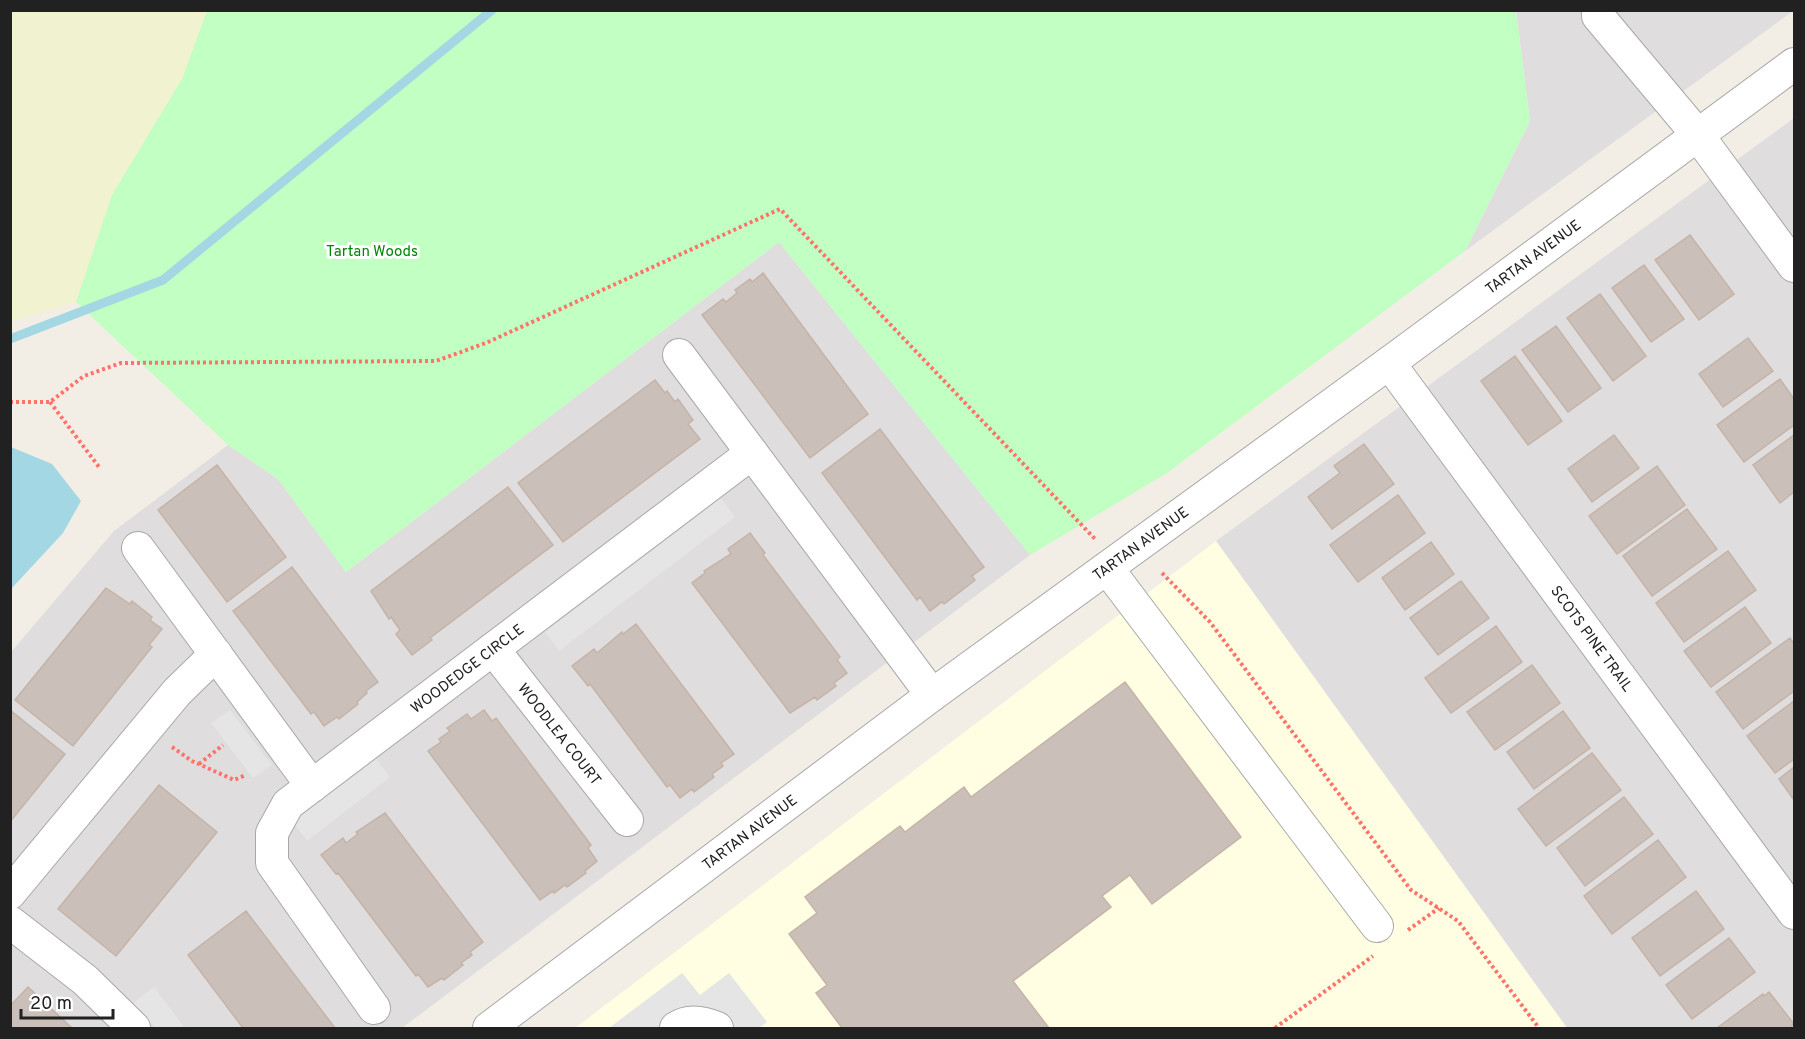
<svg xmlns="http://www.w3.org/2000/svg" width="1805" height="1039" font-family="Overpass,sans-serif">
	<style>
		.residential { fill: #dfddde }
		.education { fill: #fffee2 }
		.farmland { fill: #f1f2d0 }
		.park { fill: #c1ffc3 }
		.parking { fill: #e5e5e5 }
		.water { fill: #a3d7e3 }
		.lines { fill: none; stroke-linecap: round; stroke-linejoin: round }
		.stream { stroke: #a3d7e3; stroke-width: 9 }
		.building { fill: #cac0b9; stroke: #c5b3a7; stroke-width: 1.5 }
		.minor-casing { stroke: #a8a8a8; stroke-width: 34 }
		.path { stroke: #ff736a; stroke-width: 4; stroke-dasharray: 3 3; stroke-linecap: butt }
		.minor { stroke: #fff; stroke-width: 32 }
		.labels { text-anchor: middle; stroke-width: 6; stroke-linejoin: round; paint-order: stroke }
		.park-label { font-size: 15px; fill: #028608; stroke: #fff }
		.street-label { font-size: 15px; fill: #212121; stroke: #fff }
	</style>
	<rect width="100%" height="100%" fill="#f2eee6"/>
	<path class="residential" d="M1516 11H1793L1465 251 1530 121Z
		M1794 118V1028H1567L1216 541Z
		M779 242 1030 555 402 1028H11V652L114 531 228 445 278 479 346 572Z"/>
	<path class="education" d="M1216 541 1567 1028H575Z"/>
	<path class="farmland" d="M11 11H207L182 79 112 195 76 302 11 322Z"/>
	<path class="park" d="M207 11H1516L1530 121 1465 251 1167 473 1030 555 779 242 346 572 278 479 228 445 76 302 112 195 182 79Z"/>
	<path class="parking" d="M721 498 735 517 559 651 545 632Z
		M230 710 272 765 253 778 211 723Z
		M376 759 390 777 307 841 293 822Z
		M682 973 700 995 729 973 767 1022 759 1028H609Z
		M154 987 185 1028H155L133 1003Z"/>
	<path class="water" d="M11 447 52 464 81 501 63 533 11 589Z"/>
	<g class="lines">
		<path class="stream" d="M10 339 163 280 492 10"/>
	</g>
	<path class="building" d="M1690 235 1734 294 1699 320 1655 260Z
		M1644 265 1684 319 1651 342 1612 288Z
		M763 273 868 414 810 458 702 315 723 299 726 302 737 293 735 290 750 279 752 282Z
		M1600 294 1646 356 1613 381 1567 318Z
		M1556 326 1601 388 1568 412 1522 350Z
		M1748 338 1773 371 1723 407 1699 374Z
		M1515 356 1562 421 1528 445 1481 381Z
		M1780 379 1794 399V425L1744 462 1717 425Z
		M655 380 665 393 667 391 675 402 678 399 693 420 688 424 700 439 563 542 518 483Z
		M880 429 984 567 972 576 975 580 944 604 942 602 930 611 920 597 917 600 822 473Z
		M1614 435 1639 468 1592 502 1568 469Z
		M1794 435V492L1780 503 1753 465Z
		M1364 444 1394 484 1332 529 1308 497 1340 473 1334 466Z
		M217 465 286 557 227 602 158 510Z
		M1657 466 1685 505 1617 554 1589 516Z
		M508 487 553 545 430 638 432 640 412 655 396 634 400 630 391 617 389 619 371 591Z
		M1398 495 1425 533 1358 582 1330 545Z
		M1687 509 1717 549 1652 596 1623 556Z
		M750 533 765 553 763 555 840 657 837 660 847 673 834 683 836 686 817 700 815 697 790 713 692 583 705 573 704 571 731 554 728 549Z
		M1431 542 1454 574 1405 610 1382 578Z
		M1728 551 1756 590 1684 642 1656 603Z
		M292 567 378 682 366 691 367 693 357 702 358 704 339 719 337 717 324 726 314 712 311 714 233 611Z
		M1461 581 1489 618 1438 655 1410 618Z
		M106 588 130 604 132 601 152 617 150 620 162 629 149 645 152 647 73 746 15 700Z
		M1745 607 1771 643 1711 687 1684 651Z
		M636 624 734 754 721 763 723 766 712 774 714 777 694 792 692 789 680 798 670 785 667 787 590 684 588 686 572 666 594 649 597 653 622 632 623 634Z
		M1496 626 1522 662 1451 713 1425 678Z
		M1790 638 1794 644V691L1743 729 1716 692Z
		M1532 665 1560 703 1495 750 1467 712Z
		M1125 682 1241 837 1152 904 1130 875 1102 896 1111 907 1013 981 1049 1028H842L816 993 827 985 789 934 817 913 805 897 900 826 905 832 964 787 971 797Z
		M1794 701V759L1775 773 1747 736Z
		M10 710 65 754 10 822Z
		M484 710 492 721 496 718 591 845 588 848 597 861 585 871 586 873 567 887 565 885 554 893 553 891 540 900 428 751 441 742 439 739 450 731 447 728 467 714 471 719Z
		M1563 711 1590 748 1534 789 1507 752Z
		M1592 753 1621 790 1546 846 1518 809Z
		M1794 767V800L1779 779Z
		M159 785 217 832 116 956 58 909Z
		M1624 797 1653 834 1585 886 1557 848Z
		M385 813 483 942 470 952 472 955 461 963 463 965 444 980 442 978 428 987 418 974 416 976 338 873 336 874 321 855 343 838 346 843 358 834 356 832Z
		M1658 840 1686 877 1612 934 1584 896Z
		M1696 891 1724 929 1660 976 1632 938Z
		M246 911 335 1028H243L188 955Z
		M1729 938 1755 972 1692 1019 1666 985Z
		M28 987 72 1028H10V1006Z
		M1769 992 1794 1024 1789 1028H1717L1763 994 1764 996Z"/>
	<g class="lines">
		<defs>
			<g id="minor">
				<path d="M1598 10V16L1697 134 1794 266"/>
				<path d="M679 355 932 695"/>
				<path id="s1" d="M1389 363 1794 913"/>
				<path d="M138 548 312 786"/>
				<path d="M1107 568 1377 926"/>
				<path id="s2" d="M493 649 627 820"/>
				<path d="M10 893 177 692 216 654"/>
				<path d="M10 922 85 980 134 1028"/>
				<path id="s3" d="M374 1008 272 863V833L288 804 752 453"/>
				<path id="s4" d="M489 1028 932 695 1389 363 1794 64"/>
				<path d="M676 1028C689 1019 703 1022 717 1028"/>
			</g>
		</defs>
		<use href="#minor" class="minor-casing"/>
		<path class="path" d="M10 402H50L84 376 121 363 436 361 486 343 780 209 1095 539
			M50 402 99 467
			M1162 573 1210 622 1411 890 1458 921 1539 1028
			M172 747 192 761 234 780 246 775
			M199 764 223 745
			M1408 930 1439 908
			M1275 1028 1373 956"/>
		<use href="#minor" class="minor"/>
	</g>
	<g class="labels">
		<g class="park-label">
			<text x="372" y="256">Tartan Woods</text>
		</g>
		<g class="street-label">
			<text dy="5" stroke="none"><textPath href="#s4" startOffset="1298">TARTAN AVENUE</textPath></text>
			<text dy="5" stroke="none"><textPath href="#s4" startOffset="812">TARTAN AVENUE</textPath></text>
			<text dy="5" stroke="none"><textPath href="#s1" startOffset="342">SCOTS PINE TRAIL</textPath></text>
			<text dy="5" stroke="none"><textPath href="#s3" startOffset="465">WOODEDGE CIRCLE</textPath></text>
			<text dy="5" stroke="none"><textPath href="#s2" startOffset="108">WOODLEA COURT</textPath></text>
			<text dy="5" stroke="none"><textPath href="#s4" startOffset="326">TARTAN AVENUE</textPath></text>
		</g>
	</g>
	<rect width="1805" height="1039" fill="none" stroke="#212121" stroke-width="24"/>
	<path d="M21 1009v9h92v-9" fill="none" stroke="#212121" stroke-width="3"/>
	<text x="30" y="1009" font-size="18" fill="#212121" stroke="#ffffff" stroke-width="4.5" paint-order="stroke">20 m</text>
</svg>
